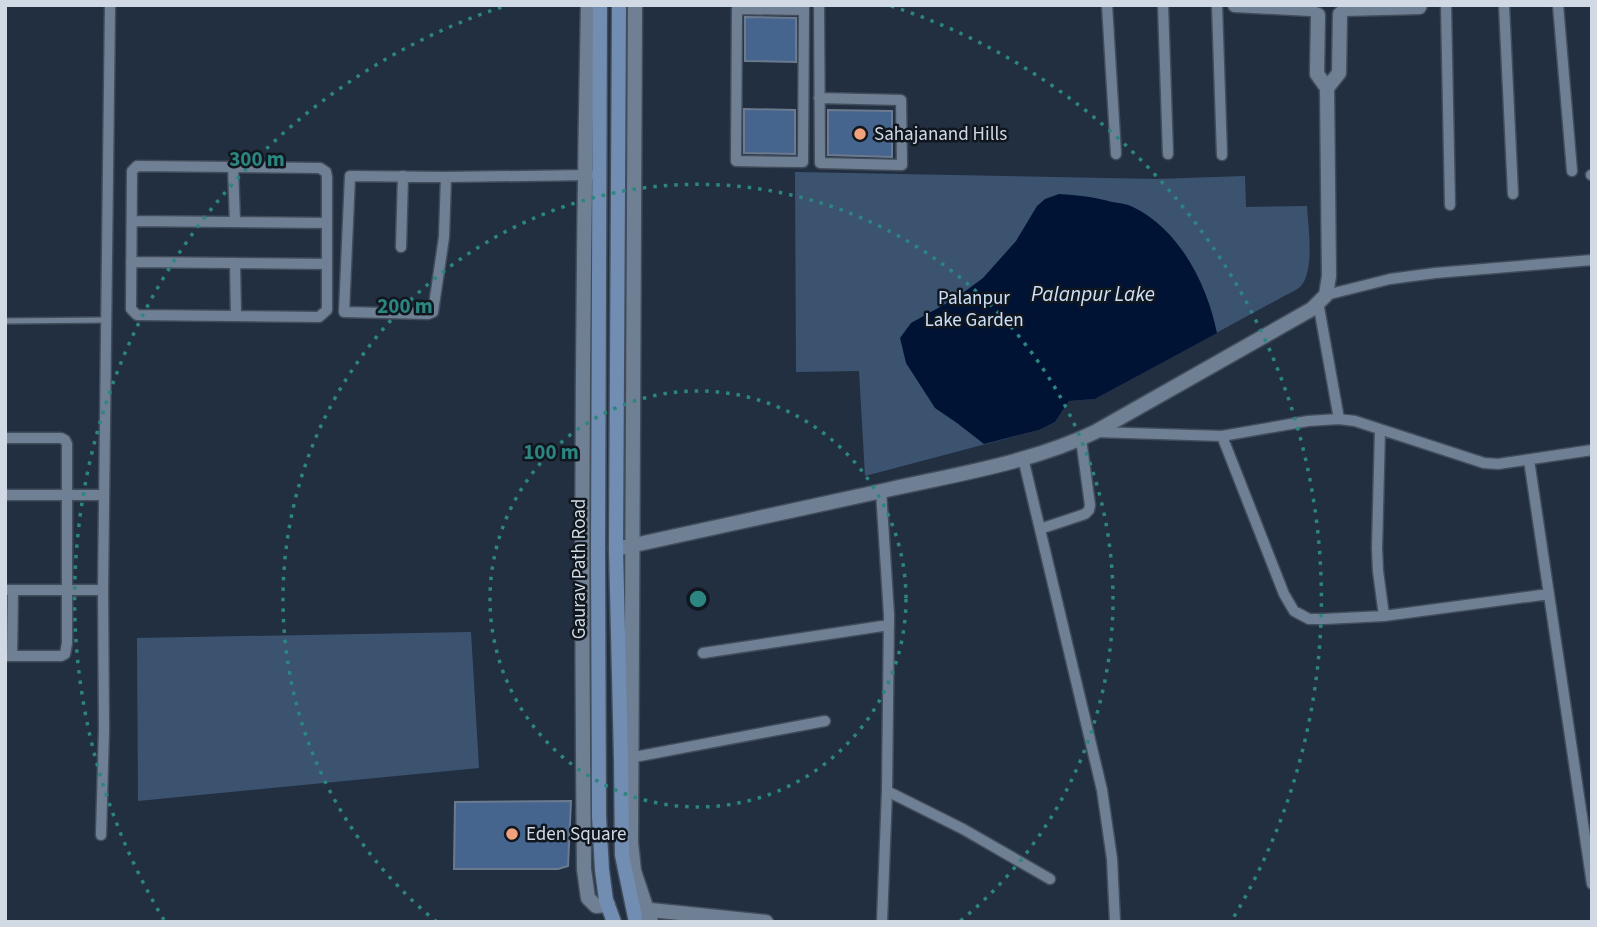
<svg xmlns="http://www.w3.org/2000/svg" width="1597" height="927" font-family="'Source Sans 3',sans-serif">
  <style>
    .green { fill: #3c5370 }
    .water { fill: #001335 }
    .building { fill: #46658e; stroke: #6b7a8e; stroke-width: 2 }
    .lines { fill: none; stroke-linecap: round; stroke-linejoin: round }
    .service-casing { stroke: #424d5c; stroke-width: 8 }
    .minor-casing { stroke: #424d5c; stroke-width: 13 }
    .tertiary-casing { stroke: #424d5c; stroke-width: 17 }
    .secondary-casing { stroke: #424d5c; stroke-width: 17 }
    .service { stroke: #708094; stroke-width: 5 }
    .minor { stroke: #708094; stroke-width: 10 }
    .tertiary { stroke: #708094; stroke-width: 14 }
    .secondary { stroke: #718db1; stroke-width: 14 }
    .ring { fill: none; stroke: #2c8580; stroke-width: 3.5; stroke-dasharray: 3.5 7 }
    .poi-dot { fill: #f1a17c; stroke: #11171f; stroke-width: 2.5 }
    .labels { text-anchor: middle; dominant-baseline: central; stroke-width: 5; stroke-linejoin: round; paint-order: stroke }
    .poi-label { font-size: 19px; fill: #d1d9e5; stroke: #11171f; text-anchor: start }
    .park-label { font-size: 19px; fill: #cde0fa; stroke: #11171f }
    .street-label { font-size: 19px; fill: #d1d9e5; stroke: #11171f }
    .water-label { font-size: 21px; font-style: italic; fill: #cde1fb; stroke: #11171f }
    .centre { fill: #2c8580; stroke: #11171f; stroke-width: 3.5 }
    .ring-label { font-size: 21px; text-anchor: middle; font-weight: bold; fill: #2c8580; stroke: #11171f; stroke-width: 5; stroke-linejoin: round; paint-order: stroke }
  </style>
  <rect width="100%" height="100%" fill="#222f41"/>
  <path class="green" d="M795 172 1156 179 1245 176 1246 207 1307 206C1308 226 1315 270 1301 286 1297 290 1291 292 1286 295L1095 399 1069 401 1055 422 1039 430 865 476 859 371 796 372Z
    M471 632 479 768 138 801 137 638Z"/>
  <path class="water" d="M1059 194C1078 195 1094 197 1112 202 1119 203 1127 204 1133 207 1180 230 1207 284 1217 333L1095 399 1069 401 1055 422 1039 430 984 444 957 423 935 408 906 363 900 338 911 323 956 298 983 278 1016 241 1037 206 1045 199Z"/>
  <path class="building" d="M745 17 796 18V62L745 61Z
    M744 109 795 110V154L744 153Z
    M828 110 892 111V157L828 155Z
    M571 801 568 866 558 869H454L455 802Z"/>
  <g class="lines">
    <defs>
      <path id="service" d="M5 321 107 320"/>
      <path id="minor" d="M804 5V10L803 162 736 161 737 9 804 10
        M819 5 820 163 902 165 901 100 819 98
        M1107 5 1116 154
        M1163 5 1168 154
        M1217 5 1222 155
        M1446 5 1450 205
        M1504 5 1513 194
        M1558 5 1572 171
        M137 166 320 168 326 172 327 177V310L319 317 137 315 131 309 132 171Z
        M233 167 235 222
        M1591 175H1592
        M446 177 444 237 433 312 428 314 344 312 350 176 446 177 590 175
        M132 221 327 223
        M401 247 403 176
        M131 262 327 264
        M235 263 236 316
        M1326 295 1390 279 1435 273 1592 260
        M1318 302 1339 419
        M1380 429 1377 548 1378 571 1384 616
        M1096 432 1222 436 1308 421 1339 419 1355 421 1484 463 1498 464 1592 450
        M1222 436 1284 594 1294 611 1309 619H1324L1384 616 1549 594
        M5 438H61L65 440 67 444V643L65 654 61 656H5
        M1023 458 1102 790 1112 859 1115 922
        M1529 460 1592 884
        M881 491 889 615 887 791 882 922
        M5 495H104
        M1040 529 1085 514 1089 510 1090 505 1081 439
        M5 590H103
        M703 653 889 625
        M12 656 13 590
        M624 759 825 721
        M887 791 963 829 1050 879
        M101 835 104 730 103 590 110 5"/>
      <path id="tertiary" d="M588 5C582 293 581 581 584 869L588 898 596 906 608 905
        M635 5 631 843 634 871 651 922
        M1235 5 1311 9
        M1344 9 1419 7 1420 5
        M1327 88 1339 73 1340 14
        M616 549C708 529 799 509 891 489 958 474 1033 462 1095 432L1312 309 1326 295 1329 276 1327 88 1317 74 1318 15
        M641 909 766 922"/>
      <path id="secondary" d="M600 5 598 554 599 816 602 870 606 900 614 922
        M619 5 616 549 621 760 622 855 636 922"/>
    </defs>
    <use href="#service" class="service-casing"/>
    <use href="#minor" class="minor-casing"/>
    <use href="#tertiary" class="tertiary-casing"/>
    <use href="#secondary" class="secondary-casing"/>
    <use href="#service" class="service"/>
    <use href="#minor" class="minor"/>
    <use href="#tertiary" class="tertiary"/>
    <use href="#secondary" class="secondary"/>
  </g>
  <g class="ring">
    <circle cx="698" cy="599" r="208"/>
    <path d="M437 922A415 415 0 1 1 959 922"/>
    <path d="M164 920A623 623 0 0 1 505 6M891 6A623 623 0 0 1 1232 920"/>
  </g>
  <g class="poi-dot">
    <circle cx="860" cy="134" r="7"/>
    <circle cx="512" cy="834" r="7"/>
  </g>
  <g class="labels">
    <g class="poi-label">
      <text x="874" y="134">Sahajanand Hills</text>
      <text x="526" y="834">Eden Square</text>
    </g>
    <g class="park-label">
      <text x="974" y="298">Palanpur<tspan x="974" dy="22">Lake Garden</tspan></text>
    </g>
    <g class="street-label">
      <text transform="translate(579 569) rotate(-90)">Gaurav Path Road</text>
    </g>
    <g class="water-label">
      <text x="1093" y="294">Palanpur Lake</text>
    </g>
  </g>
  <circle cx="698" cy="599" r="10" class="centre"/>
  <g class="ring-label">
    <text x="257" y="166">300 m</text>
    <text x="405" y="313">200 m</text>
    <text x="551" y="459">100 m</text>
  </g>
  <rect width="1597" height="927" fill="none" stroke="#d1d9e5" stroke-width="14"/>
</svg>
